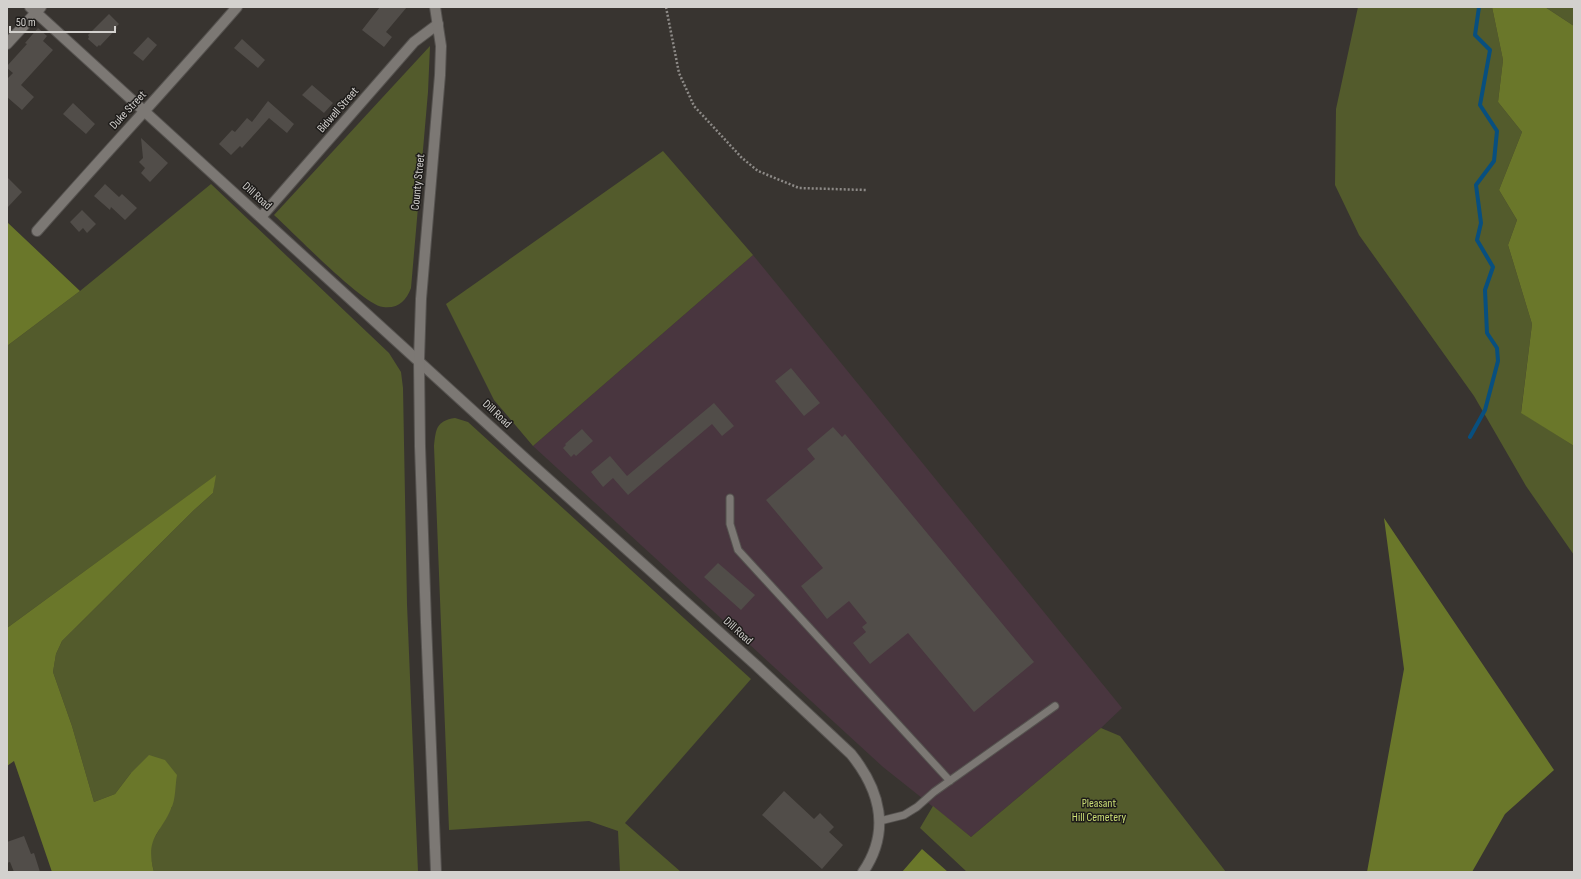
<svg xmlns="http://www.w3.org/2000/svg" width="1581" height="879" font-family="'Sofia Sans Condensed',sans-serif">
  <style>
    .industrial { fill: #49363f }
    .green { fill: #535b2c }
    .forest { fill: #6a772a }
    .lines { fill: none; stroke-linecap: round; stroke-linejoin: round }
    .stream { stroke: #084f7f; stroke-width: 4 }
    .building { fill: #514d49 }
    .lane-casing { stroke: #55524f; stroke-width: 9 }
    .street-casing { stroke: #55524f; stroke-width: 12 }
    .secondary-casing { stroke: #55524f; stroke-width: 12 }
    .path { stroke: #8d8a87; stroke-width: 2.5; stroke-dasharray: 2 2; stroke-linecap: butt }
    .lane { stroke: #7c7874; stroke-width: 7 }
    .street { stroke: #7c7874; stroke-width: 10 }
    .secondary { stroke: #7c7874; stroke-width: 10 }
    .labels { text-anchor: middle; dominant-baseline: central; stroke-width: 3; stroke-linejoin: round; paint-order: stroke }
    .street-label { font-size: 12px; fill: #d3d1ce; stroke: #1e1c1a }
    .park-label { font-size: 12px; fill: #cbde75; stroke: #1e1c1a }
  </style>
  <rect width="100%" height="100%" fill="#383430"/>
  <path class="industrial" d="M753 255 1122 708 1101 728 971 837 883 767 533 446Z"/>
  <path class="green" d="M1358 7H1492L1503 60 1498 102 1522 132 1499 190 1517 220 1508 245 1532 324 1521 412 1574 446V555L1526 486 1474 396 1359 235 1335 185 1336 109Z
    M1545 7H1574V26Z
    M430 46 428 92 411 288C406 301 398 309 383 307 363 305 293 232 274 215Z
    M663 151 753 255 533 446 494 400 446 304Z
    M211 184 389 353 401 372 403 388 407 604 418 872H154L151 859V844L172 807 131 773 115 794 94 802 72 726 53 672 56 654 62 641 194 510 213 493 215 476 7 628V346L80 291Z
    M455 418 468 422 751 679 625 823 681 872H620L618 831 589 821 449 830 434 446C436 429 436 421 455 418Z
    M1101 728 1120 736 1226 872H967L920 828 933 806 971 837Z"/>
  <path class="forest" d="M1492 7H1545L1574 26V446L1521 413 1532 324 1508 245 1517 220 1499 190 1522 132 1498 102 1503 60Z
    M7 222 80 291 7 346Z
    M216 475 213 493 194 510 62 641 56 654 53 672 72 726 94 802 115 794 131 773 149 755 165 760 177 775C175 785 176 799 171 809 159 836 145 838 154 872H52L14 761 7 766V628Z
    M1384 518 1554 770 1505 814 1472 872H1367L1404 669Z
    M922 849 948 872H902Z"/>
  <g class="lines">
    <path class="stream" d="M1470 437 1485 410 1498 361 1497 348 1487 333 1485 290 1493 267 1477 240 1481 223 1476 185 1494 161 1497 131 1480 105 1490 50 1475 35 1479 7"/>
  </g>
  <path class="building" d="M380 7H407L386 32 392 37 384 47 362 30Z
    M109 14 119 24 116 27 117 28 100 46 99 45 97 47 88 39 89 37 88 35Z
    M38 28 47 36 43 41 53 50 21 85 34 97 22 110 7 97V79L13 73 7 68V66L27 44 25 43Z
    M148 37 157 45 143 61 133 53Z
    M242 39 265 60 258 68 234 48Z
    M312 85 333 103 324 113 302 95Z
    M268 101 294 124 287 133 269 118 242 148 240 146 231 155 219 144 232 130 235 132 247 118 252 122Z
    M73 103 95 124 86 134 63 114Z
    M141 138 168 163 150 182 141 173 145 168 139 162 143 158Z
    M7 177 22 192 7 208Z
    M105 184 119 197 122 194 137 208 125 220 111 207 110 210 94 196Z
    M82 210 96 224 87 233 83 228 79 232 70 222Z
    M791 368 820 403 804 416 775 381Z
    M714 403 734 426 722 436 712 424 628 495 613 478 603 487 591 472 610 456 627 476Z
    M833 427 842 437 845 434 1034 662 974 712 908 633 870 664 853 643 866 632 862 627 867 623 849 601 827 619 801 586 823 568 766 500 815 459 807 449Z
    M582 429 593 441 576 456 574 454 571 457 563 448 566 445 565 444Z
    M718 563 755 595 741 610 704 577Z
    M784 791 814 819 820 813 834 827 829 832 843 845 822 869 762 815Z
    M24 836 31 854 34 853 40 872H14L10 862 7 863V842Z"/>
  <g class="lines">
    <defs>
      <path id="lane" d="M730 498V524L738 550 950 781
        M880 821 904 815 917 807 934 792 1055 706"/>
      <path id="street" d="M30 7 528 461 757 666 851 754C880 790 891 831 863 872
        M7 44 41 7
        M261 217 414 42 438 24
        M37 231C103 156 172 82 237 7"/>
      <path id="secondary" d="M435 7 441 46 440 75 421 299 419 360 420 446 426 622 436 872"/>
    </defs>
    <use href="#lane" class="lane-casing"/>
    <use href="#street" class="street-casing"/>
    <use href="#secondary" class="secondary-casing"/>
    <path class="path" d="M666 7 679 73 694 106 742 158 758 171 799 188 866 190"/>
    <use href="#lane" class="lane"/>
    <use href="#street" class="street"/>
    <use href="#secondary" class="secondary"/>
  </g>
  <g class="labels">
    <g class="street-label">
      <text transform="translate(128 110) rotate(-47)">Duke Street</text>
      <text transform="translate(338 110) rotate(-49)">Bidwell Street</text>
      <text transform="translate(418 182) rotate(-84)">County Street</text>
      <text transform="translate(257 196) rotate(42)">Dill Road</text>
      <text transform="translate(497 414) rotate(43)">Dill Road</text>
      <text transform="translate(738 631) rotate(42)">Dill Road</text>
    </g>
    <g class="park-label">
      <text x="1099" y="803">Pleasant<tspan x="1099" dy="14">Hill Cemetery</tspan></text>
    </g>
  </g>
  <rect width="1581" height="879" fill="none" stroke="#d3d1ce" stroke-width="16"/>
  <path d="M10 26v6h105v-6" fill="none" stroke="#d3d1ce" stroke-width="2"/>
  <text x="16" y="26" font-size="12" fill="#d3d1ce" stroke="#1e1c1a" stroke-width="3" paint-order="stroke">50 m</text>
</svg>
